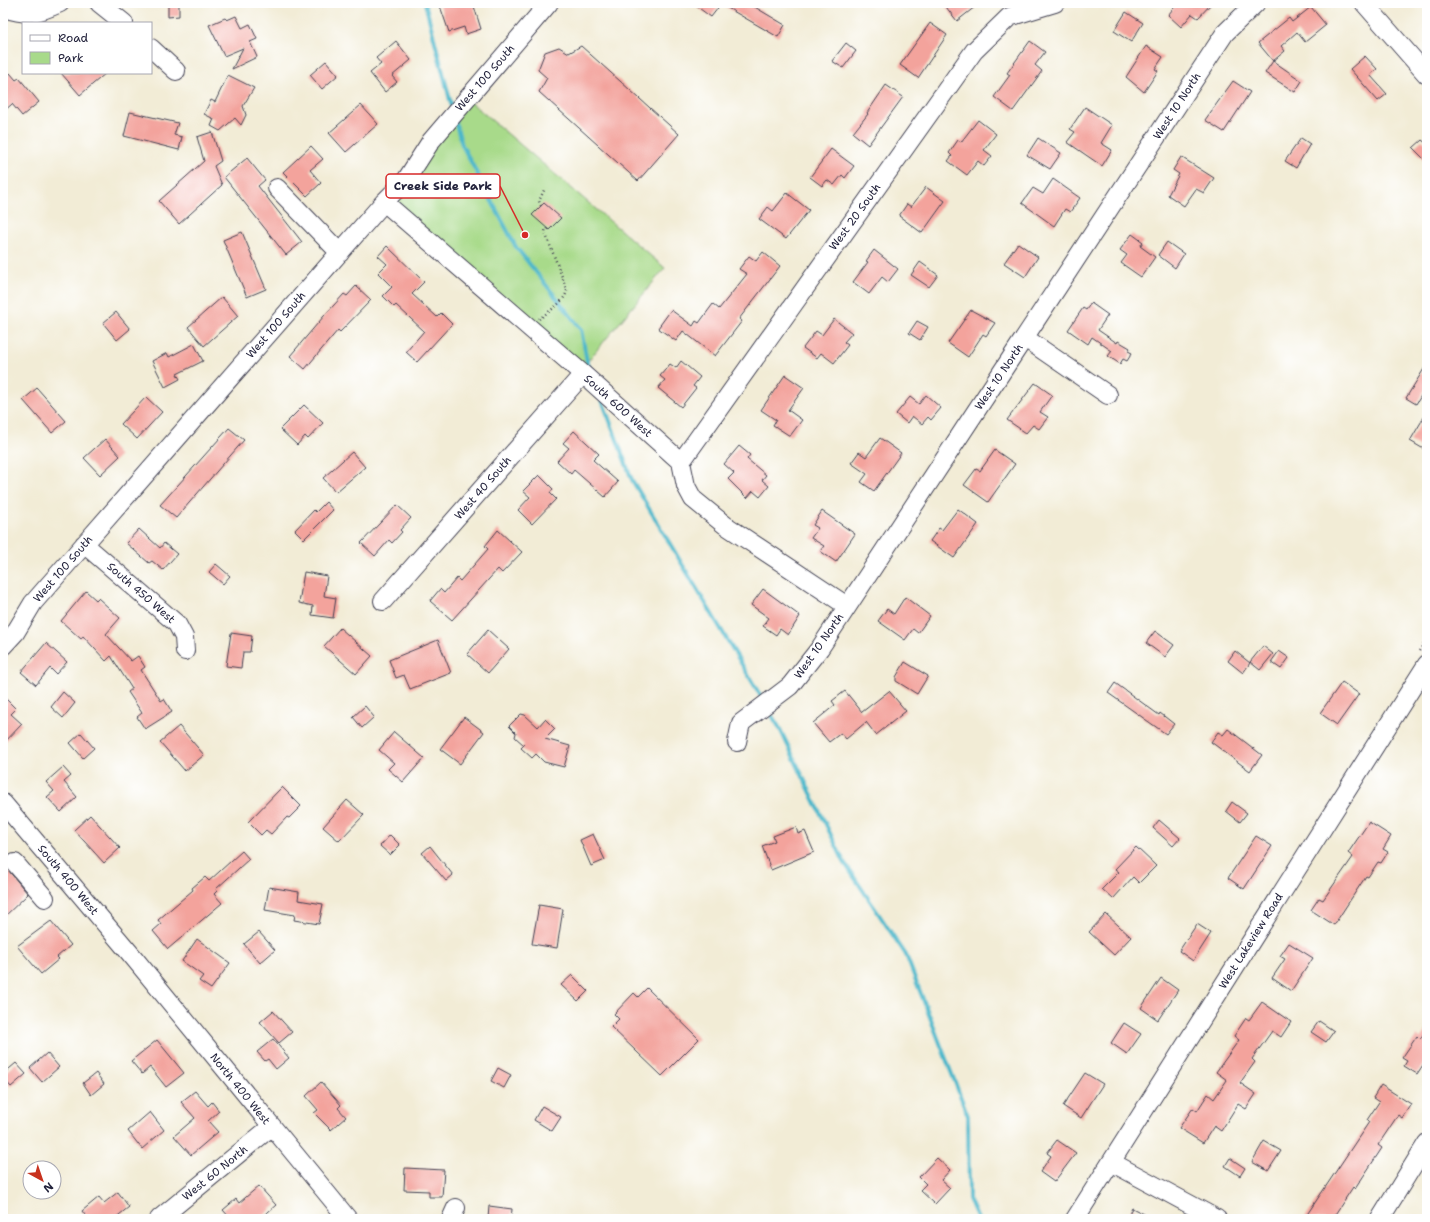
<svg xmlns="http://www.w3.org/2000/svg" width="1430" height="1222" font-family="'Shantell Sans',sans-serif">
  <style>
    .green { fill: #a8da8a; stroke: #657e62 }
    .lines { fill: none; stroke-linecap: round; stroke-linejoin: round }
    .stream { stroke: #4cb7ca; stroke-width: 4 }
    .building { fill: #f3a39c }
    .minor-casing { stroke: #414052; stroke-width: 20 }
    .path { stroke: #414052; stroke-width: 2.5; stroke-dasharray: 1 3; stroke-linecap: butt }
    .minor { stroke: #fff; stroke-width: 18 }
    .labels { text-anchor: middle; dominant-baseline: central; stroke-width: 4; stroke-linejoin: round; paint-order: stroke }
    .street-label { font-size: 11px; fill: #22223b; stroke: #fff }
    .leader { fill: none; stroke: #d62828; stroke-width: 1.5 }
    .callout-dot { fill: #d62828; stroke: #fff; stroke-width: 1.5 }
    .callout { fill: #fff; stroke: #d62828; stroke-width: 1.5 }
    .callout-label { font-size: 12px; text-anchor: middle; font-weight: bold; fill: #22223b }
  </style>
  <rect width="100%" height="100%" fill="#fff"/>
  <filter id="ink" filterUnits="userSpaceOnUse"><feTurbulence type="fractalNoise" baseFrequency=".025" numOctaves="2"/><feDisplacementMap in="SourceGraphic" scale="8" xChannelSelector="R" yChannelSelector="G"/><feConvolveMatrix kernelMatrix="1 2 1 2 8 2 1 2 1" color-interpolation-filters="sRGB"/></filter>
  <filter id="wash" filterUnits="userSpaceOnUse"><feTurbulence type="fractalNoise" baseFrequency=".012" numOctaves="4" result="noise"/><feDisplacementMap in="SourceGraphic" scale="16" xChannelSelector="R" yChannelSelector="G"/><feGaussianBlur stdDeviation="0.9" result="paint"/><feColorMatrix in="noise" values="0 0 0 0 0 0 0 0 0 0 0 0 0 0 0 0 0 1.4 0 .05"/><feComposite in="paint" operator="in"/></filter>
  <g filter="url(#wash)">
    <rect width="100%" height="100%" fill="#f2ecd6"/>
    <path class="green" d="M467 99 665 268 587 362 583 374 384 202Z"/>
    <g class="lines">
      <path class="stream" d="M425 3 452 108
        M455 121 462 145 516 247 581 329 587 362 591 372
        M602 400 632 480 763 700
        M767 708 779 727 844 862 906 955 968 1116 969 1199 978 1219"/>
    </g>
    <g id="blocks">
      <path class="building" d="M168 3H179V16L168 17Z
        M449 3H473L481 29 466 34 464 27 449 32 440 6Z
        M692 3H712L718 8 711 17Z
        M719 3H748L785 25 778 37Z
        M951 3H980L957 21 946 7Z
        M1178 3H1212L1198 18 1192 14 1181 27 1168 15Z
        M1311 7 1326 25 1305 42 1297 32 1281 46 1285 51 1273 61 1258 43 1289 18 1292 22Z
        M1126 12 1143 23 1131 42 1114 31Z
        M236 16 242 28 250 24 257 39 250 42 257 57 232 69 243 48 224 56 209 25 225 18 227 20Z
        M930 23 947 35 918 78 900 65Z
        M396 41 411 60 392 76 397 82 385 92 370 73 381 64 376 58Z
        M1030 41 1045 52 1035 65 1042 71 1013 111 994 97 1010 75 1007 73Z
        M846 43 856 51 843 68 832 61Z
        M581 46 679 134 638 181 539 92 547 78 538 70 545 52 559 47 569 53Z
        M1146 46 1163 57 1155 69 1158 71 1144 92 1126 77Z
        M1365 56 1377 69 1370 75 1387 94 1378 101 1350 69Z
        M326 61 338 75 322 89 310 75Z
        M1273 61 1302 81 1295 92 1265 73Z
        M10 73 16 80 19 78 39 102 22 116 12 104 3 112V78Z
        M61 73H106L80 95Z
        M228 75 254 88 243 106 246 115 241 125 235 118 220 131 211 126 214 119 204 114 211 100 215 102Z
        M1233 81 1250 92 1224 132 1205 120Z
        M886 85 903 97 868 145 853 133 868 114 867 113Z
        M361 105 378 124 346 152 329 133Z
        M1085 107 1112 125 1101 143 1112 150 1102 166 1067 142 1075 132 1070 129Z
        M130 112 178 123 174 135 182 137 179 150 124 136Z
        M978 120 996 134 984 150 992 156 984 166 978 161 967 175 948 161 952 156 949 153 958 140 961 142Z
        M212 132 221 161 214 166 222 185 179 224 159 201 204 161 197 137Z
        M1038 138 1061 153 1050 169 1027 155Z
        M1301 138 1310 144 1296 168 1285 161Z
        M1422 140 1427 144V162L1413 148Z
        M311 146 323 159 310 170 321 183 307 196 283 172Z
        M831 149 854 166 845 178 842 175 834 185 827 180 822 186 810 177Z
        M1181 157 1214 178 1204 193 1196 189 1184 206 1168 195 1179 174 1173 170Z
        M247 158 265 180 258 186 302 242 286 255 224 177Z
        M1053 179 1080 198 1070 212 1065 209 1054 226 1022 203 1033 188 1043 194Z
        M926 187 945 201 922 233 899 216 907 204 911 207Z
        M787 193 809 210 786 239 759 219 768 207 773 211Z
        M544 203 561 218 549 230 532 215Z
        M242 232 266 289 247 297 223 240Z
        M1132 234 1143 242 1140 246 1155 257 1141 277 1121 263 1127 255 1120 250Z
        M1167 242 1184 254 1175 268 1158 255Z
        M1018 243 1038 257 1025 277 1004 263Z
        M387 246 424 282 412 294 437 317 441 313 452 324 417 362 406 352 424 331 396 305 394 307 383 296 392 287 378 273 387 264 378 256Z
        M874 250 898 269 888 282 882 277 869 294 853 282 868 262 866 261Z
        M763 252 780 266 739 319 742 321 715 356 683 331 676 341 658 328 671 310 693 326 696 321 699 323 713 304 719 309 747 274 739 269 749 256 756 261Z
        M920 262 938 275 929 287 911 275Z
        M356 286 371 300 340 332 338 330 305 369 290 356 324 316 344 294 347 296Z
        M222 297 238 316 204 346 188 327Z
        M1091 303 1108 315 1098 330 1117 343 1118 341 1130 348 1128 351 1132 353 1127 361 1123 359 1120 364 1108 356 1112 351 1092 337 1088 344 1068 330 1083 308 1086 310Z
        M971 310 995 323 986 336 983 334 968 357 948 343Z
        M116 312 130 329 117 340 103 323Z
        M834 319 852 333 844 342 848 345 834 363 821 353 817 358 803 348 816 331 822 335Z
        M917 321 928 327 920 340 909 333Z
        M194 344 203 361 177 374 180 379 165 387 152 361 167 353 169 357Z
        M681 361 700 377 693 386 696 388 681 407 658 388 665 380 660 376 670 364 676 368Z
        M1427 364V386L1416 404 1406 398Z
        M785 375 804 388 788 410 802 420 790 436 773 425 776 420 761 410Z
        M1035 383 1052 395 1040 412 1048 417 1039 429 1033 425 1026 433 1007 420Z
        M37 388 66 421 52 433 23 400Z
        M926 395 941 408 931 420 928 417 922 424 912 416 907 423 896 414 910 397 919 404Z
        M146 397 162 412 137 439 121 424Z
        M304 405 323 423 308 439 305 436 297 445 280 429Z
        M1427 412V451L1410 441Z
        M229 428 244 440 176 518 160 505Z
        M574 431 599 454 593 460 618 482 605 497 574 470 571 474 557 461 569 448 563 443Z
        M880 438 901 453 874 491 861 482 867 474 851 463 859 452 866 457Z
        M105 439 120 456 100 475 84 458Z
        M739 446 750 455 747 459 766 475 762 480 769 486 760 497 753 491 747 498 728 479 734 473 724 464Z
        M995 450 1015 464 988 502 964 485 976 469 980 471Z
        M352 452 365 467 336 492 323 478Z
        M539 475 553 489 550 493 556 499 532 524 518 510 530 497 523 491Z
        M326 502 333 510 304 539 295 530 314 510 316 512Z
        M397 505 411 518 400 530 402 532 392 543 389 540 375 556 361 543Z
        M958 509 978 524 954 558 930 541 939 528 942 530Z
        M822 511 855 534 836 562 820 551 824 546 811 538 818 528 813 525Z
        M139 529 160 548 164 543 177 554 163 570 152 561 149 563 126 543Z
        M498 530 522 552 502 573 498 569 452 620 430 601 440 589 444 593 457 578 460 581 488 549 485 546Z
        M216 564 230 576 223 584 209 572Z
        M304 572 327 576 324 596 336 598 333 618 312 615 313 606 299 603Z
        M763 589 800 616 788 635 780 629 776 635 763 626 769 618 751 605Z
        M86 591 96 600 98 598 120 618 106 634 131 661 138 656 145 667 141 670 161 701 164 699 172 712 145 729 137 717 142 713 128 692 132 689 111 656 106 661 83 636 81 639 61 621Z
        M905 597 930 616 918 633 913 629 905 640 878 621 887 609 894 614Z
        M340 628 372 656 356 674 324 646Z
        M488 630 509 649 488 673 467 654Z
        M1155 631 1174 645 1165 657 1146 643Z
        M231 633 252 636 250 652H243L241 668 226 666Z
        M438 640 451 673 410 689 404 675 396 678 389 660Z
        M46 643 67 662 56 674 50 668 36 685 21 672Z
        M1263 646 1273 654 1260 670 1250 662Z
        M1235 651 1250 663 1243 673 1228 661Z
        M1279 651 1289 658 1281 669 1271 662Z
        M905 662 928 676 917 694 896 681V677Z
        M1342 682 1359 694 1337 725 1320 713Z
        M1115 683 1159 715 1160 713 1174 724 1166 734 1108 693Z
        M845 691 862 712 889 691 906 711 876 735 866 722 846 739 841 733 829 742 813 723 835 705 832 701Z
        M63 692 75 703 63 718 51 707Z
        M3 696 16 709 11 714 22 724 3 744Z
        M365 706 374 717 362 728 353 717Z
        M521 714 525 715 538 727 545 719 555 729 545 739 570 746 564 767 544 762 536 754 532 758 521 748 524 745 515 737 516 733 509 726Z
        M464 717 484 732 460 764 440 749Z
        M179 726 204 755 185 771 160 742Z
        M1228 729 1262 755 1250 771 1211 742 1218 732 1223 735Z
        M394 732 424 758 403 782 388 769 394 763 379 750Z
        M81 733 94 748 83 758 70 743Z
        M63 767 71 776 64 782 77 797 61 812 47 797 54 791 46 782Z
        M282 787 301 806 289 818 287 817 271 834 266 830 261 835 248 822Z
        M347 800 364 815 339 841 323 827Z
        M1232 802 1247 813 1240 822 1226 811Z
        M90 815 120 848 104 863 74 830Z
        M1159 820 1180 838 1173 846 1153 828Z
        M1369 822 1391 836 1383 849 1388 852 1381 863 1378 862 1368 877 1366 876 1334 925 1311 910 1319 898 1323 900 1353 857 1348 853Z
        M796 827 798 834 805 831 814 852 771 870 762 846 775 841 773 836Z
        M593 834 605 860 591 866 580 840Z
        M390 835 400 845 390 855 380 846Z
        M1256 836 1272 846 1244 889 1228 878Z
        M430 846 453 875 446 881 422 853Z
        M1136 847 1156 866 1139 883 1133 877 1113 899 1102 889 1119 872 1115 869Z
        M242 851 249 859 216 889 217 891 214 894 222 903 168 949 153 931 161 924 158 920 193 890 192 888 205 877 209 881Z
        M3 864 28 894 3 918Z
        M269 887 299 892 298 900 323 904 319 924 294 920 295 915 265 910Z
        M539 905 563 909 557 948 532 944Z
        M1106 914 1131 937 1114 955 1089 932Z
        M51 921 71 945 57 957 59 959 41 974 17 946Z
        M1197 924 1211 933 1193 961 1179 951Z
        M259 932 275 950 260 963 244 944Z
        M197 939 230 963 211 989 199 981 203 976 182 961Z
        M1289 943 1313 958 1291 991 1272 978 1285 959 1280 956Z
        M572 975 588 991 578 1001 561 985Z
        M1161 978 1178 990 1158 1020 1141 1008Z
        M647 988 699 1039 662 1076 611 1027 619 1019 614 1014 634 993 638 997Z
        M1262 1002 1291 1022 1281 1037 1272 1031 1252 1059 1255 1062 1240 1083 1256 1094 1246 1109 1238 1104 1221 1131 1214 1126 1203 1143 1179 1128 1193 1108 1197 1111 1208 1094 1214 1099 1227 1080 1216 1072 1239 1040 1234 1036 1246 1018 1249 1020Z
        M273 1011 292 1032 279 1043 260 1022Z
        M1319 1021 1334 1031 1326 1042 1311 1032Z
        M1124 1023 1141 1034 1127 1054 1111 1043Z
        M1427 1029V1059L1417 1074 1404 1066 1407 1061 1402 1058 1417 1036 1420 1039Z
        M273 1039 289 1058 276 1069 268 1059 265 1061 257 1052Z
        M157 1040 184 1073 166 1087 150 1067 142 1074 131 1061Z
        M47 1053 59 1067 42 1082 30 1068Z
        M16 1063 26 1074 11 1087 3 1078V1074Z
        M498 1068 511 1075 504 1088 491 1081Z
        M96 1073 104 1084 91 1095 83 1083Z
        M1085 1073 1103 1084 1081 1118 1063 1106Z
        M321 1082 341 1105 338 1108 346 1117 331 1130 314 1113 318 1110 306 1096Z
        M1381 1085 1411 1104 1402 1118 1398 1115 1378 1145 1382 1148 1355 1189 1353 1187 1332 1219H1304L1369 1122 1367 1120 1379 1102 1373 1098Z
        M195 1091 208 1106 212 1102 219 1111 208 1121 218 1132 191 1155 174 1136 195 1118 181 1102Z
        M542 1106 561 1117 552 1131 534 1120Z
        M150 1112 164 1130 142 1149 128 1131Z
        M1057 1140 1076 1153 1054 1182 1040 1172 1051 1156 1047 1153Z
        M1264 1141 1281 1151 1268 1171 1252 1162Z
        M937 1158 950 1170 941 1180 950 1188 935 1204 920 1190 926 1184 919 1177Z
        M1230 1158 1245 1168 1240 1176 1225 1166Z
        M405 1168 444 1170 442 1197H429V1191L404 1190Z
        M259 1186 276 1205 260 1219H231L223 1210 236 1199 239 1203Z
        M118 1192 129 1207 114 1219H88L82 1211 99 1197 104 1203Z
        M489 1206 512 1209 511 1219H488Z
        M1132 1208 1154 1219H1126Z"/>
    </g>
  </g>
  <g filter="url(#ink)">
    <use href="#blocks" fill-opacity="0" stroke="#414052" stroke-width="1"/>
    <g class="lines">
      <defs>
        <path id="minor" d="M99 3 124 23
          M1364 3 1427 75
          M3 8C29 16 36 14 60 3
          M151 48 176 71
          M277 188 340 253
          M384 202 583 374 681 462 686 486 693 499 725 525 847 606
          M1025 338 1108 395
          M681 462 974 51 1009 17 1055 3
          M84 544 177 624 184 637 185 651
          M383 601 583 374
          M3 646 15 633 33 603 81 548 384 202 406 180 431 141 549 3
          M737 742 741 723 790 686 820 648 1225 33 1256 3
          M3 803 134 958 348 1219
          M15 863 45 898
          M1111 1162 1217 1219
          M159 1219 271 1127
          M451 1219 456 1208
          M1075 1219 1427 664
          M1380 1219 1427 1143"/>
      </defs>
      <use href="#minor" class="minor-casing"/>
      <path class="path" d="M479 197 490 188
        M541 206 539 201 545 188
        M539 319C548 312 566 301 567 290L545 232 546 228
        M1419 651 1427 639"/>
      <use href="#minor" class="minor"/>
    </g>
  </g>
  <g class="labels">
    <g class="street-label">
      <text transform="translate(485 78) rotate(-49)">West 100 South</text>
      <text transform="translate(1177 106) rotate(-57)">West 10 North</text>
      <text transform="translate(855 217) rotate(-54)">West 20 South</text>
      <text transform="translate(276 325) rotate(-49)">West 100 South</text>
      <text transform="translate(999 377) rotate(-56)">West 10 North</text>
      <text transform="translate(618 406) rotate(42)">South 600 West</text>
      <text transform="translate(483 488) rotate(-49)">West 40 South</text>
      <text transform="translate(63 569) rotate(-49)">West 100 South</text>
      <text transform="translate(141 593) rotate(41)">South 450 West</text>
      <text transform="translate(819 646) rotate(-55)">West 10 North</text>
      <text transform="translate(68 880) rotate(50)">South 400 West</text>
      <text transform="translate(1251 941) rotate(-58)">West Lakeview Road</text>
      <text transform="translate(240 1089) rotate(51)">North 400 West</text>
      <text transform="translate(215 1173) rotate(-39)">West 60 North</text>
    </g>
  </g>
  <path class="leader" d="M525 235L500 186"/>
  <circle class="callout-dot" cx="525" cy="235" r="4"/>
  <rect class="callout" x="386" y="174" width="114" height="24" rx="4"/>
  <g class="callout-label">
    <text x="443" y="190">Creek Side Park</text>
  </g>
  <rect width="1430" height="1222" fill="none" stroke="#fff" stroke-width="16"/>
  <rect x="22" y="22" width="130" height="52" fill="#ffffff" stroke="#a7a7b1"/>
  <rect x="30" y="35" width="20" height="6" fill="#ffffff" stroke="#a7a7b1"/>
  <text x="58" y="42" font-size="12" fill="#22223b">Road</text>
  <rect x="30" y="52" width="20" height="12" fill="#a8da8a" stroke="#a7a7b1"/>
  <text x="58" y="62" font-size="12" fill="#22223b">Park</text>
  <g transform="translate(42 1180) rotate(140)"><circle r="19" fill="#ffffff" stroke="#a7a7b1"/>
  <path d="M0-3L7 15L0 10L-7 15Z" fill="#c8321e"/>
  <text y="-6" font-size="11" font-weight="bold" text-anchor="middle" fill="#22223b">N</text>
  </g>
</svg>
